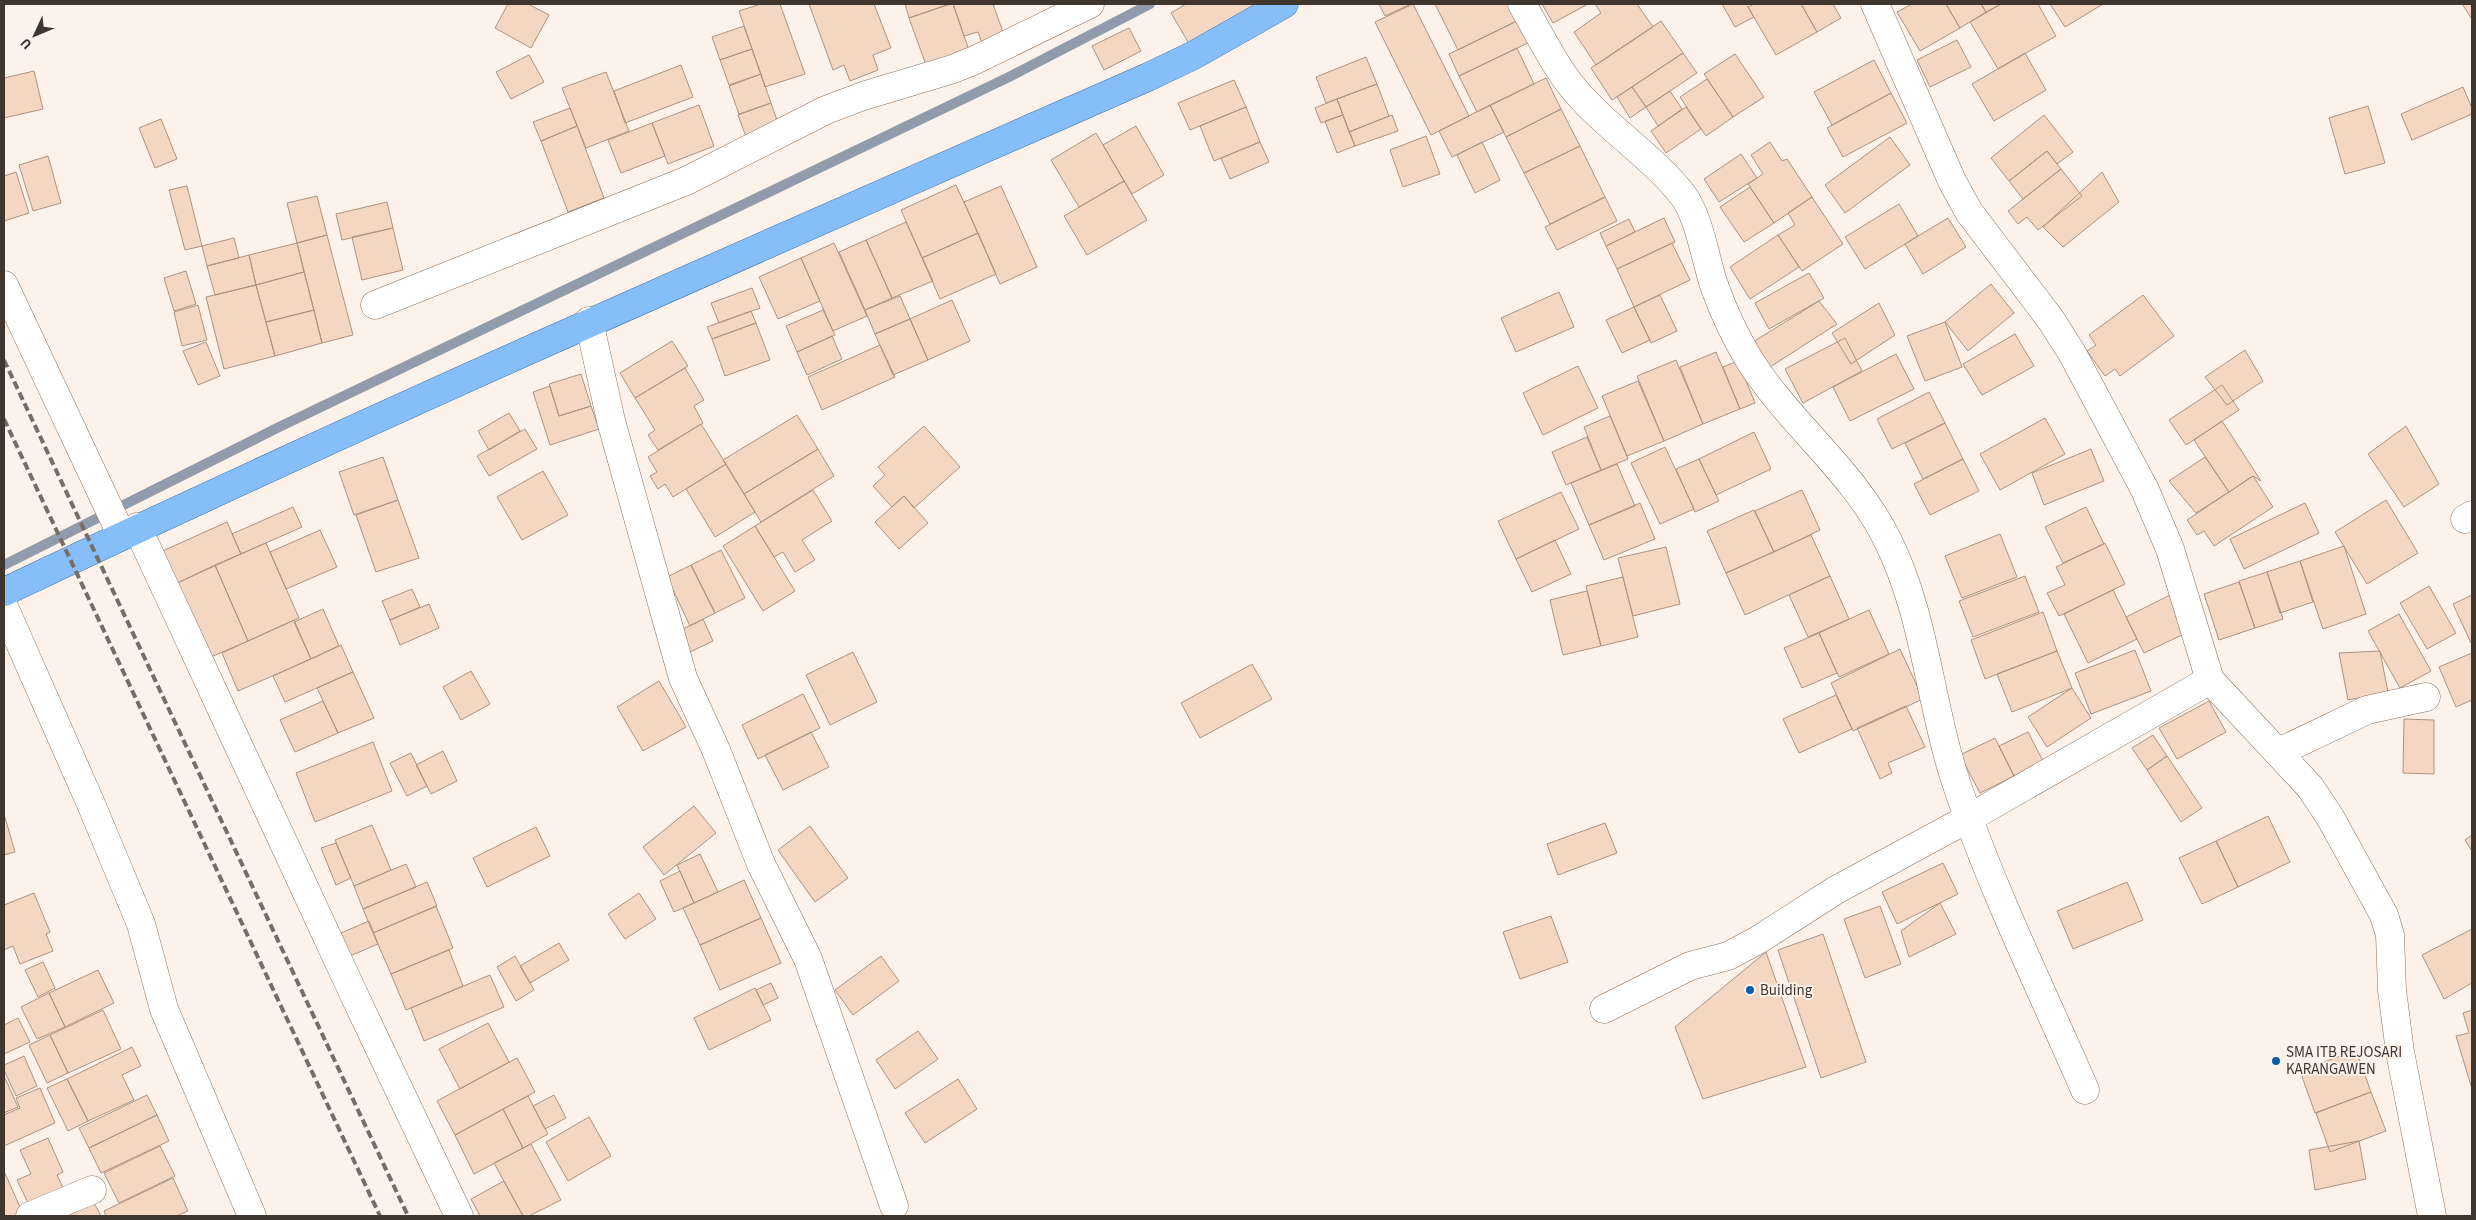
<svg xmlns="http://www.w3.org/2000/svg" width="2476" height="1220" font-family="'Source Sans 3',sans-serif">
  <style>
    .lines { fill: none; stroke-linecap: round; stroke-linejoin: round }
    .stream { stroke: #909cab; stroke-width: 10 }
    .building { fill: #f3d7c2; stroke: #ac9381 }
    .minor-casing { stroke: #897261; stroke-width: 29 }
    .major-casing { stroke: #3972af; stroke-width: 29 }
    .minor { stroke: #fff; stroke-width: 28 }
    .major { stroke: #86bef9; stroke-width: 28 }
    .rail { stroke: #776d65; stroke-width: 4; stroke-dasharray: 8 4; stroke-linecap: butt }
    .poi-dot { fill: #075eac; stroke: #fdf2ea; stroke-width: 2 }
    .labels { text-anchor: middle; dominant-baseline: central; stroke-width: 4; stroke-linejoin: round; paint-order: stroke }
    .poi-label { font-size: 15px; fill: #40362e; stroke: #fdf2ea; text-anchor: start }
  </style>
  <rect width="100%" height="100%" fill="#fdf2ea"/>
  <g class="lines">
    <path class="stream" d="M4 565 275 429 1009 77 1150 4"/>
  </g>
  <path class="building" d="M508 4H528L549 15 531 48 495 28Z
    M761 4H780L805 74 765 87 739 11Z
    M809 4H874L891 48 873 55 878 70 850 81 844 65 833 70Z
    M905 4H950L909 18Z
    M950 4H953L969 50 926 65 909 18Z
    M953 4H993L1004 35 982 43 978 32 964 36Z
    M1186 4H1264L1191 47 1171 13Z
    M1379 4H1411L1385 16Z
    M1413 4 1469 116 1431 135 1375 22Z
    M1435 4H1511L1519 20 1458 50Z
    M1542 4H1588L1553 23Z
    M1595 4H1637L1653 27 1596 65 1574 32 1601 13Z
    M1722 4H1746L1754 17 1735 27Z
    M1754 4H1801L1817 32 1776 55 1748 7Z
    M1801 4H1833L1841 18 1817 32Z
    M1912 4H1946L1960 28 1920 51 1897 12Z
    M1946 4H1981L1986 12 1960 28Z
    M1981 4H2001L1986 12Z
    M2001 4H2038L2056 36 1998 69 1970 22Z
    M2050 4H2103L2065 27Z
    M2462 4H2472V19Z
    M1519 20 1530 42 1459 76 1449 54Z
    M1661 21 1683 53 1612 100 1591 68Z
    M744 26 752 49 720 60 712 37Z
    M1129 28 1141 51 1104 70 1092 46Z
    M1957 40 1971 67 1930 87 1917 60Z
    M1517 48 1534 84 1477 112 1459 76Z
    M752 49 761 74 729 85 720 60Z
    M1683 53 1697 73 1646 107 1632 87Z
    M2025 53 2046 90 1994 121 1972 84Z
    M1735 54 1764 97 1733 117 1704 74Z
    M529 55 544 82 511 99 496 72Z
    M1366 57 1377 84 1326 103 1316 77Z
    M1874 60 1891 93 1832 125 1814 92Z
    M681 65 693 97 625 123 614 91Z
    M34 71 43 109 4 118V78Z
    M606 72 629 131 586 148 562 88Z
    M761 74 771 103 739 114 729 86Z
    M1546 78 1561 109 1506 137 1490 105Z
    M1707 79 1733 117 1706 136 1680 97Z
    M1234 80 1246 107 1190 130 1178 103Z
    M1377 84 1389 116 1349 132 1337 99Z
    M1632 87 1646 107 1630 118 1617 97Z
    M2463 87 2472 108V114L2412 140 2401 114Z
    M1670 91 1682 109 1658 126 1646 107Z
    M1891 93 1907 123 1843 157 1827 128Z
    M1337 99 1343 115 1321 123 1315 108Z
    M771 103 779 126 746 137 738 115Z
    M699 105 714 146 668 164 652 123Z
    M1490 105 1504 132 1452 157 1439 131Z
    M2368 106 2385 163 2345 174 2329 118Z
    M1246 107 1260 142 1214 161 1200 126Z
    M1686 107 1701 129 1666 153 1651 131Z
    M570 108 577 126 541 141 533 122Z
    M1561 109 1580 146 1524 173 1506 137Z
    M1343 115 1355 146 1337 153 1325 121Z
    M1392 115 1398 131 1355 146 1349 132Z
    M2044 115 2073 152 2057 164 2047 151 2009 181 1991 158Z
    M161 119 177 159 155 168 139 128Z
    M652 123 665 156 621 173 608 140Z
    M577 126 604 198 568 212 541 141Z
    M1136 126 1164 175 1132 194 1103 145Z
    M1096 133 1124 181 1079 207 1051 160Z
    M1426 136 1440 174 1403 187 1390 150Z
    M1890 137 1910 165 1845 213 1825 185Z
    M1260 142 1269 162 1230 179 1221 158Z
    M1482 142 1500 180 1475 193 1457 155Z
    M1770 142 1782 161 1787 159 1812 197 1774 223 1748 184 1763 174 1751 155Z
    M1580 146 1605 197 1550 224 1524 173Z
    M2047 151 2061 169 2023 199 2009 181Z
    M1741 154 1757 178 1719 202 1704 179Z
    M48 156 61 203 33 211 19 165Z
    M2061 169 2082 196 2038 230 2027 217 2018 224 2008 211Z
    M16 172 29 213 4 221V176Z
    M2102 172 2119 202 2063 247 2043 227Z
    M1124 181 1147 220 1087 255 1064 216Z
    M956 185 978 233 922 258 901 210Z
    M187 186 202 246 185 250 169 190Z
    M1001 186 1037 267 1000 284 964 202Z
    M1750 187 1774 223 1744 242 1720 207Z
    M317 196 327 235 297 243 287 203Z
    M1605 197 1617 221 1557 250 1545 227Z
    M1812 197 1843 244 1802 271 1778 235 1795 225 1788 213Z
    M387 202 393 228 342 240 336 214Z
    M1899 204 1918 236 1865 269 1845 237Z
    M1664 218 1675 242 1617 269 1606 246Z
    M1948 218 1966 247 1923 274 1905 244Z
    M1629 219 1635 232 1606 246 1600 233Z
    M906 222 933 281 892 298 866 240Z
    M393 228 403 270 362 280 352 237Z
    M978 233 996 274 940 299 922 258Z
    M327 235 353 335 322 343 297 243Z
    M1778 235 1799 267 1750 299 1730 267Z
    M234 238 239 258 207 266 202 246Z
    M866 240 892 298 865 310 839 252Z
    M297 243 304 272 256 285 249 255Z
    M834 243 867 316 833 331 801 258Z
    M1672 243 1690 280 1634 307 1617 269Z
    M249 255 256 285 215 295 207 266Z
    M801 258 820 301 778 319 759 277Z
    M186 271 196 304 174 311 164 278Z
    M304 272 314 310 266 322 256 285Z
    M1809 273 1824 298 1769 329 1755 303Z
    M1991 284 2014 313 1968 351 1945 322Z
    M256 285 275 356 224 369 206 297Z
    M752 288 760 308 719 323 711 303Z
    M1559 292 1574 327 1516 352 1501 318Z
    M1660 295 1677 331 1651 343 1634 307Z
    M2143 295 2174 336 2120 376 2115 369 2105 376 2087 351 2096 345 2089 335Z
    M900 296 910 319 875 334 865 310Z
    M952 300 970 341 928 360 910 319Z
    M1819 301 1837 324 1770 367 1753 342Z
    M1879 303 1895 335 1851 364 1832 333Z
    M198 305 207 340 182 346 174 312Z
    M1634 307 1650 340 1622 353 1606 320Z
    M314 310 322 343 275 356 266 322Z
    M823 310 835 335 797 352 786 326Z
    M751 311 756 323 712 339 707 327Z
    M910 319 928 360 893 375 875 334Z
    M1945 322 1962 367 1925 381 1907 336Z
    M756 323 770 360 725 376 712 339Z
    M2015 334 2034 366 1982 395 1963 364Z
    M832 336 842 359 807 375 797 352Z
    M1845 338 1862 371 1803 403 1785 369Z
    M672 341 688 366 635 398 620 373Z
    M206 342 220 376 198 385 183 351Z
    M880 345 895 377 822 410 808 377Z
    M2245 350 2263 381 2227 405 2205 377Z
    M1716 352 1740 409 1703 424 1680 367Z
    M1896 354 1914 389 1850 421 1833 387Z
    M1676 360 1703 424 1664 441 1637 376Z
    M1738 361 1755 403 1740 409 1723 367Z
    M1578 366 1598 408 1543 435 1523 393Z
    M685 368 704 400 694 406 703 423 658 450 648 435 655 430 635 398Z
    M581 374 591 406 559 416 549 384Z
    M1638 381 1664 441 1627 456 1602 396Z
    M2222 385 2239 410 2186 445 2169 420Z
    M550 386 559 416 591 406 599 429 550 445 533 392Z
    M1929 392 1945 423 1892 449 1877 419Z
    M509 413 520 431 489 450 478 431Z
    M797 415 818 449 744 494 723 460Z
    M1610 416 1628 459 1601 470 1584 427Z
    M2045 418 2065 454 2000 490 1980 454Z
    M2222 421 2261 481 2253 476 2229 492 2194 440Z
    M1945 423 1963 459 1923 479 1905 443Z
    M701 424 726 464 673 497 665 484 658 489 650 476 657 472 648 457Z
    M924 426 960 467 914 508 904 496 892 507 873 486 885 475 878 467Z
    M2406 426 2439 484 2404 507 2368 454Z
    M525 429 537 449 489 476 477 456Z
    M1754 432 1771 469 1716 495 1699 459Z
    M1587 437 1601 470 1566 485 1552 452Z
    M1665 447 1694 509 1660 524 1631 463Z
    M818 449 834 476 761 522 744 494Z
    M2091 449 2104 481 2044 505 2032 473Z
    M383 457 398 500 354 515 339 472Z
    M2205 457 2229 492 2196 513 2169 481Z
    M1699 459 1719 501 1695 512 1676 469Z
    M1963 459 1979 491 1930 515 1914 484Z
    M726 464 755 512 715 537 686 489Z
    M1617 464 1635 506 1589 525 1571 483Z
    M543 471 568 515 522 540 497 497Z
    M2253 476 2273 507 2214 546 2204 531 2197 535 2187 520Z
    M813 490 832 521 802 540 815 560 795 572 783 552 774 557 755 526Z
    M1802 490 1820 530 1774 552 1755 511Z
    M1561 492 1579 529 1516 559 1498 521Z
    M904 496 928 523 899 549 875 522Z
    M398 500 419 558 376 572 356 515Z
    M2386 500 2418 553 2367 584 2335 532Z
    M1640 503 1655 539 1604 560 1589 525Z
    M2305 503 2319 533 2244 569 2230 539Z
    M293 507 302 527 241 554 232 534Z
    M2086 507 2104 544 2063 563 2045 527Z
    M1754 510 1774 552 1726 573 1707 531Z
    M227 522 241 554 173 585 158 553Z
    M755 526 795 591 763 611 723 546Z
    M320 530 337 567 286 589 270 552Z
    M2000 534 2017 577 1962 598 1945 556Z
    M1811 535 1830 576 1745 615 1726 573Z
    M1555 540 1571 574 1532 592 1516 559Z
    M266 543 299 618 248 641 215 565Z
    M2105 543 2125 584 2059 616 2047 593 2065 585 2056 567Z
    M2344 546 2366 614 2323 629 2300 561Z
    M1666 547 1680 604 1633 616 1618 558Z
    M721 550 745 598 715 613 691 565Z
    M2300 561 2313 602 2280 613 2267 572Z
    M215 565 248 641 206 659 173 585Z
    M691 565 715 613 690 626 667 577Z
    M2267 572 2283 619 2255 628 2239 581Z
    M1830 576 1849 619 1808 637 1789 595Z
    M2025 576 2039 612 1973 637 1959 601Z
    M1623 577 1638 637 1601 646 1586 586Z
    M2239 582 2255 628 2219 640 2204 594Z
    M2429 586 2456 633 2427 649 2400 603Z
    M412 589 420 607 390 620 382 601Z
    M2113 590 2137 639 2088 663 2064 614Z
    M1587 591 1601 646 1563 655 1550 600Z
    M2172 594 2186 633 2144 653 2126 617Z
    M2472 595V642L2471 643 2453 604Z
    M429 604 439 628 400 645 390 620Z
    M323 609 339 646 311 659 294 622Z
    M1869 610 1889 654 1839 677 1819 633Z
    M2043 612 2057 651 1985 679 1971 640Z
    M2399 614 2431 671 2400 688 2368 631Z
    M703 619 713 641 690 652 681 630Z
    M294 620 311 659 238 691 222 653Z
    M1819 633 1837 673 1802 688 1784 648Z
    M341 645 353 672 285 702 273 676Z
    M1900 649 1923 699 1853 731 1831 683Z
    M2135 650 2151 691 2091 714 2075 673Z
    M2057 651 2072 688 2012 712 1997 674Z
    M2380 651 2388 692 2348 700 2339 653Z
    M853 652 877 702 830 725 806 675Z
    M2472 653V700L2456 707 2439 667Z
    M1252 664 1272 699 1200 738 1181 703Z
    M471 671 490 704 461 720 443 687Z
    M353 672 374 718 338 733 317 688Z
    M659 681 686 727 643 751 617 707Z
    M2072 688 2091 718 2047 747 2028 717Z
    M803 694 820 728 758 759 742 725Z
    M1836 695 1852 729 1799 753 1783 719Z
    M323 701 338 733 295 752 280 720Z
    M2209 701 2226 732 2177 759 2159 728Z
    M1906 706 1925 747 1888 763 1892 773 1880 779 1857 728Z
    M2404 719 2434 720V774L2403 773Z
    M811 732 829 767 783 790 765 755Z
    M2028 732 2043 761 2014 776 1999 746Z
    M2153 735 2167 756 2147 770 2132 748Z
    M1995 738 2014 776 1980 793 1960 755Z
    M373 742 392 791 315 822 296 773Z
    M443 751 457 781 431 794 416 765Z
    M411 753 427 786 407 796 390 763Z
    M2167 756 2202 808 2181 822 2147 770Z
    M694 806 716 833 664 875 643 847Z
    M4 814 15 852 4 855Z
    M2268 816 2290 862 2238 887 2216 841Z
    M1605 823 1617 853 1558 875 1547 844Z
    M372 825 391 870 354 886 335 840Z
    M810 826 848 878 815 902 778 850Z
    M536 827 550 856 487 887 473 858Z
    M2472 835V851L2465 840Z
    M2216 841 2238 887 2202 904 2179 858Z
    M336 843 351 878 336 885 321 848Z
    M700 854 718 892 694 903 677 865Z
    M1943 863 1958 894 1897 924 1882 892Z
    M406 864 416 887 363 909 354 886Z
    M680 871 694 903 674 912 660 881Z
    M744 880 761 918 700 945 683 908Z
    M427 882 437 906 373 933 363 909Z
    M2127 882 2143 920 2073 949 2057 911Z
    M34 893 50 932 46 934 53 951 20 964 13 946 4 950V905Z
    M639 893 656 919 625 939 608 914Z
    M1940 903 1956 934 1909 957 1901 931Z
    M436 906 453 948 391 974 373 933Z
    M1880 906 1901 964 1865 978 1844 919Z
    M1551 916 1568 962 1520 979 1503 932Z
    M761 918 781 963 720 990 700 945Z
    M369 921 378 944 350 956 341 933Z
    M2472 929V983L2444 999 2422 955Z
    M1823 934 1866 1062 1821 1078 1778 950Z
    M559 943 569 960 530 983 520 966Z
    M449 950 463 986 406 1010 391 974Z
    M1766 952 1806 1067 1703 1099 1675 1027Z
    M515 956 534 990 516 1001 497 967Z
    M881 956 899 981 853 1015 835 990Z
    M43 962 55 988 38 997 25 970Z
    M98 970 114 1003 65 1027 49 993Z
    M490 975 504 1007 424 1041 411 1008Z
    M771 983 778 998 763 1005 756 990Z
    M755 988 771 1020 709 1050 694 1018Z
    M49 993 65 1027 37 1039 21 1007Z
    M103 1010 121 1049 68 1073 50 1035Z
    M2472 1010V1089L2456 1036 2469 1033 2463 1013Z
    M18 1018 30 1042 4 1054V1025Z
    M488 1023 509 1062 460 1089 439 1049Z
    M918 1031 938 1059 895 1089 876 1060Z
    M50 1035 68 1073 47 1083 29 1045Z
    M132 1047 141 1066 122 1075 134 1100 88 1121 67 1079Z
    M2356 1050 2371 1092 2315 1113 2300 1071Z
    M24 1056 37 1086 16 1096 4 1070V1065Z
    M517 1058 535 1092 455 1135 437 1101Z
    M4 1076 18 1107 4 1113Z
    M67 1079 88 1121 68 1131 47 1088Z
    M958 1079 977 1109 925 1143 905 1113Z
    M40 1088 55 1123 4 1146V1115L20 1108 16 1098Z
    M2371 1092 2386 1131 2330 1152 2316 1113Z
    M147 1095 157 1115 89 1148 79 1128Z
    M554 1095 566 1118 545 1129 533 1106Z
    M528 1096 548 1134 523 1148 503 1109Z
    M503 1109 523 1148 474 1174 455 1135Z
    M157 1115 169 1141 101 1173 89 1148Z
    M589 1117 611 1156 568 1181 546 1142Z
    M48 1138 63 1172 57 1175 64 1190 29 1205 17 1180 31 1174 20 1150Z
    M2359 1141 2366 1179 2315 1190 2309 1150Z
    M531 1144 561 1200 529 1216H523L494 1163Z
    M160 1146 175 1176 119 1203 104 1173Z
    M4 1171 24 1216H4Z
    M173 1178 188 1211 176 1216H106L104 1211Z
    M504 1181 523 1216H480L471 1199Z
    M93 1201 101 1216H61Z"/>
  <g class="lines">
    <defs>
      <path id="minor" d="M1522 4C1538 31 1551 60 1570 84 1601 124 1651 155 1682 194 1700 217 1705 260 1715 288 1724 313 1736 338 1750 361 1790 424 1854 472 1887 539 1924 612 1929 696 1953 773 1988 882 2040 986 2085 1090
        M1875 4 1952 181 1969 212 2051 320 2072 353 2145 490 2170 549 2210 680 2310 787 2330 817 2384 915 2390 935 2392 990 2400 1052 2432 1216
        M4 285 121 534
        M375 305 686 181 826 110 863 96 953 69 975 60 1090 4
        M589 321 611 421 683 678 716 750 761 864 808 959 894 1206
        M2465 519 2472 515
        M137 527 357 1001 459 1216
        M4 607 91 804 141 924 164 1009 252 1216
        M2279 752 2367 710 2426 697
        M1604 1009 1690 966 1728 956 1758 940 1836 890 1969 818 2210 680
        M30 1216 92 1190"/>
      <path id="major" d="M4 592C382 412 765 245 1148 77L1194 55 1284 4"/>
    </defs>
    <use href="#minor" class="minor-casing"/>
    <use href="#major" class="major-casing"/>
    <use href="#minor" class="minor"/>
    <use href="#major" class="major"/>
    <path class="rail" d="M4 360 408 1216
      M4 419 380 1216"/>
  </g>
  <g class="poi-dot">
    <circle cx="1750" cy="990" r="5"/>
    <circle cx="2276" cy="1061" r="5"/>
  </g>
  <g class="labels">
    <g class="poi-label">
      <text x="1760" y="990">Building</text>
      <text x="2286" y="1052">SMA ITB REJOSARI<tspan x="2286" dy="17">KARANGAWEN</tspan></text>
    </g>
  </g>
  <rect width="2476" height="1220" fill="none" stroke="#40362e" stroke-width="10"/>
  <g transform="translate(35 35) rotate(226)" stroke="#fdf2ea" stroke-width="4" paint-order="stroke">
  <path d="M0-4L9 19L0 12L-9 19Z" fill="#40362e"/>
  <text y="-8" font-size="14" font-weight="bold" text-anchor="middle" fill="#40362e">U</text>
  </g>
</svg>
